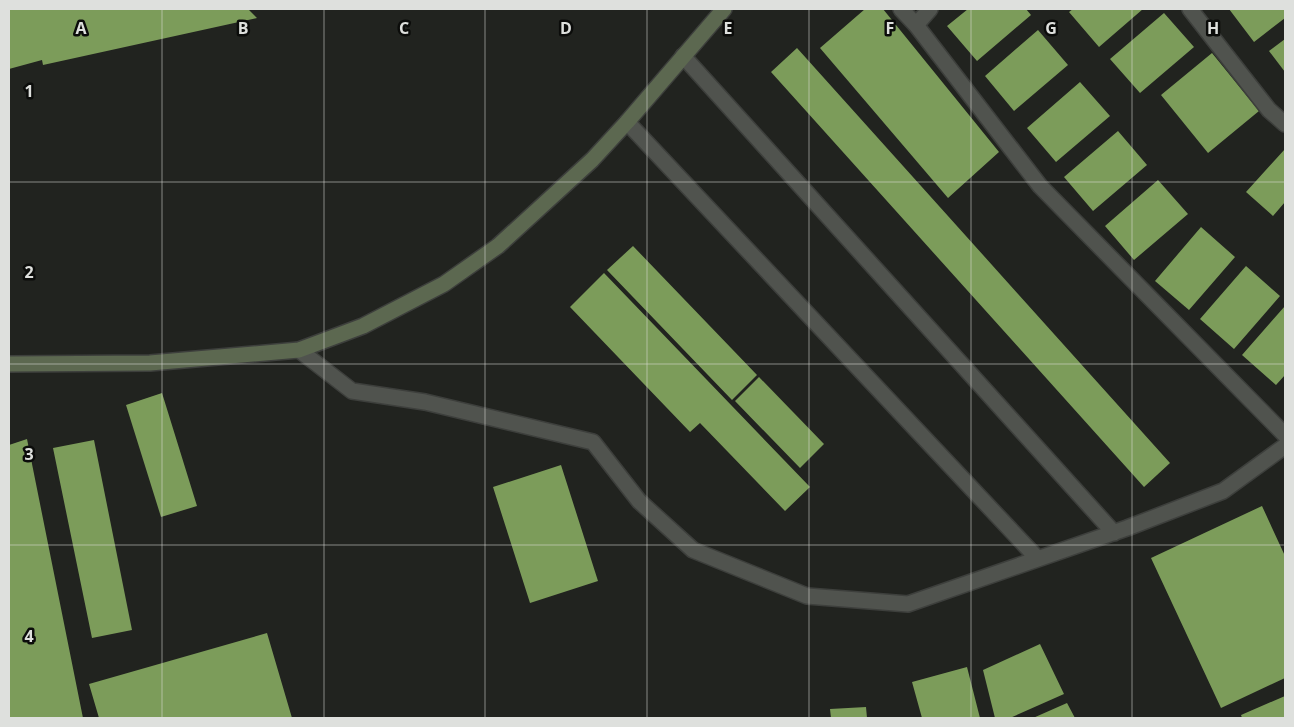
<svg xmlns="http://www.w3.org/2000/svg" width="1294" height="727" font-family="'Open Sans',sans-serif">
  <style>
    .building { fill: #7c9c5a }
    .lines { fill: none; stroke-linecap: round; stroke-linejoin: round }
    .street-casing { stroke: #3d3f3c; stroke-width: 18 }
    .secondary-casing { stroke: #3d3f3c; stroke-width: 18 }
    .street { stroke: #50534e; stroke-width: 15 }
    .secondary { stroke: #5c6850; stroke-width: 15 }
    .grid { fill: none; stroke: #dee0dd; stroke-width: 1; stroke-opacity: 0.55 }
    .grid-label { font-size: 16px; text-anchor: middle; font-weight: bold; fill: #dee0dd; stroke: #0b0c0a; stroke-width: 5; stroke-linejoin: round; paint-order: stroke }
  </style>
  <rect width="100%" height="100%" fill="#21231f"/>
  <path class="building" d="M9 9H248L257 18 43 65 42 60 9 69Z
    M865 9H883L999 152 948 198 820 48Z
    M968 9H1026L1031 15 977 61 947 26Z
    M1073 9H1143L1099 47 1069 12Z
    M1229 9H1285V18L1254 42Z
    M1164 13 1194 47 1140 93 1110 59Z
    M1038 30 1068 65 1014 111 985 76Z
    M1285 39V72L1269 51Z
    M797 48 1170 463 1144 487 771 72Z
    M1212 53 1259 111 1208 153 1161 95Z
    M1080 82 1110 116 1056 162 1027 128Z
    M1118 131 1147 165 1093 211 1064 177Z
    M1285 149V202L1273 216 1246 192Z
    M1158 180 1188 214 1134 260 1105 226Z
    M1201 227 1235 257 1189 310 1155 281Z
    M633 246 757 375 732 400 607 270Z
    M1246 266 1280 296 1234 349 1200 319Z
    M604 273 810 487 785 511 700 423 690 432 570 307Z
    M1285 306V375L1276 385 1242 355Z
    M759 377 824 444 800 468 735 401Z
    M162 393 197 506 161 517 126 405Z
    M27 439 83 718H9V445Z
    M94 440 132 630 92 638 53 448Z
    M561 465 598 581 530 603 493 487Z
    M1262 506 1285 556V678L1221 708 1151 558Z
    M267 633 292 718H99L89 684Z
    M1040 644 1064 694 1010 718H995L983 670Z
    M967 667 980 718H922L912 682Z
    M1285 696V718H1242L1241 715Z
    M1067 703 1075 718H1033Z
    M866 707 867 718H831L830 709Z"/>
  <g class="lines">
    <defs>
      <path id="street" d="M901 9 916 25 1040 186 1285 435
        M1190 9 1269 110 1285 124
        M916 25 930 9
        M683 56 1114 533
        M627 122 1038 559
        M299 350 352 391 425 402 593 442 639 501 693 550 807 596 908 604 1127 528 1223 491 1285 446"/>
      <path id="secondary" d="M9 364 150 363 299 350 363 326 444 284 498 246 592 160 627 122 724 9"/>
    </defs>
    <use href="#street" class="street-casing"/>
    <use href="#secondary" class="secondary-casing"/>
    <use href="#street" class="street"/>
    <use href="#secondary" class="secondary"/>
  </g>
  <path class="grid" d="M162 9V718M324 9V718M485 9V718M647 9V718M809 9V718M971 9V718M1132 9V718M9 182H1285M9 364H1285M9 545H1285"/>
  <g class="grid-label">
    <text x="81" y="34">A</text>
    <text x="243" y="34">B</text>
    <text x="404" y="34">C</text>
    <text x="566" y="34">D</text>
    <text x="728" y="34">E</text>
    <text x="890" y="34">F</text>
    <text x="1051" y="34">G</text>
    <text x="1213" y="34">H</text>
    <text x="29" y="97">1</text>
    <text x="29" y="278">2</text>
    <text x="29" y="460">3</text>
    <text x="29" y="642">4</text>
  </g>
  <rect width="1294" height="727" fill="none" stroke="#dee0dd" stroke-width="20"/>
</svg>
